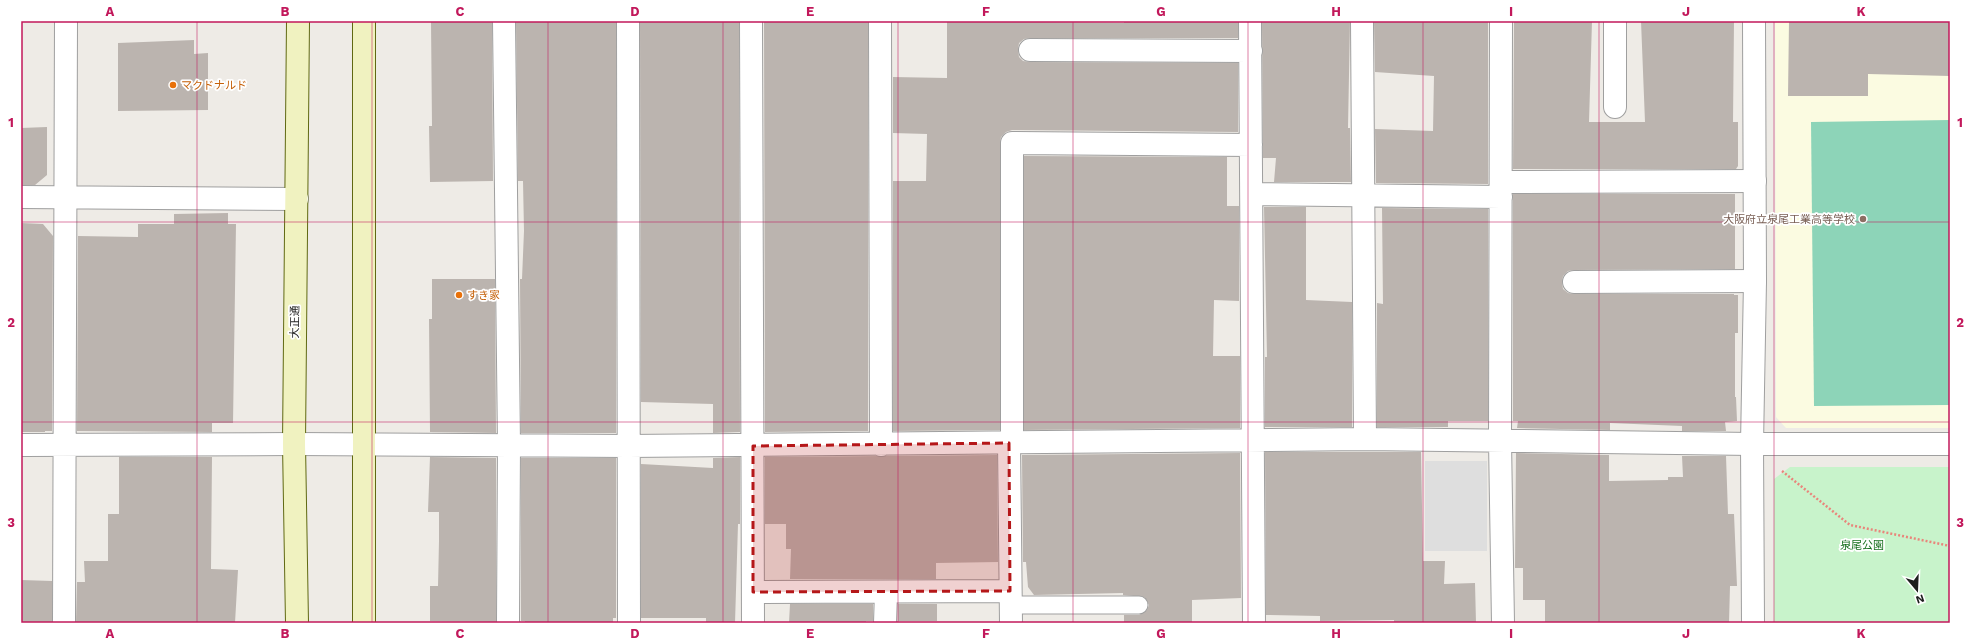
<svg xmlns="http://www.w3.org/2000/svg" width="1971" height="644" font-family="'Work Sans','Noto Sans JP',sans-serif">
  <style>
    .education { fill: #fbfbe1 }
    .park { fill: #c8f3cb }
    .pitch { fill: #8dd4b8 }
    .parking { fill: #dedede }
    .building { fill: #bbb4af }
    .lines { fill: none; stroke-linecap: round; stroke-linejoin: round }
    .service-casing { stroke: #9f9f9f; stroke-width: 19 }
    .minor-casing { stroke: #9f9f9f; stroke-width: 24 }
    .tertiary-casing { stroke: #9f9f9f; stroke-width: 24 }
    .secondary-casing { stroke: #606912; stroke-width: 24 }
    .path { stroke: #e9857b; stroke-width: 2.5; stroke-dasharray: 2 2; stroke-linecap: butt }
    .service { stroke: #fff; stroke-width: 17 }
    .minor { stroke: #fff; stroke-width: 22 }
    .tertiary { stroke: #fff; stroke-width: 22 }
    .secondary { stroke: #f0f2c0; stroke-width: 22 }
    .marked { fill: #b51719; fill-opacity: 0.2; stroke: #b51719; stroke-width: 3; stroke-dasharray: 8 5; stroke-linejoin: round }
    .grid { fill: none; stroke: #c2185b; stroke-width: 1; stroke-opacity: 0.55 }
    .food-dot { fill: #e8710a; stroke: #fff; stroke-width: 1.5 }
    .education-dot { fill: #8d6e63; stroke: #fff; stroke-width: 1.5 }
    .labels { text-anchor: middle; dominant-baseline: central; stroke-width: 3.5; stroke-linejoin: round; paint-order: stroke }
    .food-label { font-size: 11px; fill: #c56008; stroke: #fff; text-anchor: start }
    .education-label { font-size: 11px; fill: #785e54; stroke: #fff; text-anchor: end }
    .street-label { font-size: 11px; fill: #1e1e1e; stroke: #fff }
    .park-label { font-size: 11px; fill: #18701f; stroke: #fff }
    .neatline { fill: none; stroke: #c2185b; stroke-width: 1.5 }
    .grid-label { font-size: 13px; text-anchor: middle; font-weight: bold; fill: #c2185b }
  </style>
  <rect width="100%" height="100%" fill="#eeebe6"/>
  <path class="education" d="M1775 21H1950V428H1786L1776 417Z"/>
  <path class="park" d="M1790 467H1950V623H1774V479Z"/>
  <path class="pitch" d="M1950 120V405L1814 406 1811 122Z"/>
  <path class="parking" d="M1425 461H1487V551H1425Z"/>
  <path class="building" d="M431 21H492L493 181 430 182 429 126H432Z
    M516 21H616V433H521L520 279H522L524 231 523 181H518Z
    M640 21H739L740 432 713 433V404L641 402Z
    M764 21H868V431L765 432Z
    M947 21 1124 23V21H1238V38H1030L1024 39 1019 43 1018 50 1019 57 1023 61 1030 62 1238 63V132L1012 130 1006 132 1001 137 1000 143V430L893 431V181H926L927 134 893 133V77L947 78Z
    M1262 21H1350L1348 128H1350L1351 182H1274L1276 158H1263Z
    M1374 21H1488V184L1376 183 1375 129 1433 131 1434 76 1375 72Z
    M1514 21H1592L1589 122H1645L1641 21H1734L1733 122H1738V166L1736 169H1513Z
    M1789 21H1950V76L1868 74V96H1788Z
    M194 40V54L208 53V110L118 111V43Z
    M47 127V175L35 185H21V128Z
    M1024 156 1227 157V206H1239V301L1214 300 1213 356H1240V428L1024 430Z
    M1513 194H1735V269L1574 270 1568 271 1563 276 1562 282 1563 289 1568 293 1574 294H1734V295H1738V333H1735V397H1736L1737 421 1725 422 1726 431H1682V426L1610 423V430L1517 428 1518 421H1513Z
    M1264 207H1306V300L1352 302V427H1265V357H1267Z
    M1382 208 1488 209V421H1448V427H1377V303L1383 304Z
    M228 213V224H236L233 423H212V432L77 431 78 236 138 237V224H174V214Z
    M21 223 43 224 53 236 52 431H45V432H21Z
    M432 279H495L496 433 430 432 429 319H432Z
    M1265 452H1421L1423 561H1445L1444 584 1475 583 1476 623H1394V620L1320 621V616L1266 615Z
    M1240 453 1241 598 1192 600V623H1124V615H1139L1147 610 1149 605 1144 597 1123 595V593L1034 595 1028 587 1026 562H1023L1022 455Z
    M1516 453 1609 455V481L1668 480V477H1683L1682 456H1726L1728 514H1734L1737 586H1730L1729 623H1545V600H1523V568H1515Z
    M997 455 998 562 936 563V579H790L791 549H786V524H765V457Z
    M119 457H212L211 569 238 570 235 623H76L77 582H85L84 561H108V514H119Z
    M430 457 496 458V622L430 621V586H438L439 541V512H428Z
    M740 457V524H738L735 623H706V618H641V464L713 468V458Z
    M521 458H616V618H613V623H525V621H521Z
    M21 580 52 581V623H21Z
    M790 604H873V621H866V623H789Z
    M898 604H937V621H898Z"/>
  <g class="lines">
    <defs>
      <path id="service" d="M1011 605H1139"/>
      <path id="minor" d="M504 21 509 445 508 623
        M628 21 629 623
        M880 21 881 445
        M1250 21 1254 623
        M1362 21 1365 439
        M1501 21 1500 441 1503 623
        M1030 50 1251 51
        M1615 107V21
        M1501 182 1755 181
        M1252 194 1501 197
        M21 197 297 199
        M1574 282 1755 281
        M1009 443 1011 623
        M1012 443V143L1251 145
        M21 445 294 444 628 446 1365 439 1752 444H1950
        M753 592 1010 591
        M64 623 66 21
        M885 623 886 592"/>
      <path id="tertiary" d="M751 21 753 623
        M1753 623 1752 444 1755 281 1754 21"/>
      <path id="secondary" d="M364 21V623
        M297 623 294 444 298 21"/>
    </defs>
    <use href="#service" class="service-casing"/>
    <use href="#minor" class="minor-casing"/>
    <use href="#tertiary" class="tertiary-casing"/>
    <use href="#secondary" class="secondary-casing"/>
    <path class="path" d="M1782 471 1850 525 1950 546"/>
    <use href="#service" class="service"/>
    <use href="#minor" class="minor"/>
    <use href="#tertiary" class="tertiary"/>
    <use href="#secondary" class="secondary"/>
  </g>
  <path class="marked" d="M1009 443 1010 591 753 592V446Z"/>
  <path class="grid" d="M197 21V623M372 21V623M548 21V623M723 21V623M898 21V623M1073 21V623M1248 21V623M1423 21V623M1599 21V623M1774 21V623M21 222H1950M21 422H1950"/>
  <g class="food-dot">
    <circle cx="173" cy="85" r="4"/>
    <circle cx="459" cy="295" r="4"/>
  </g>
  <circle class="education-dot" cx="1863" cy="219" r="4"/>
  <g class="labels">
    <g class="food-label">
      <text x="181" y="85">マクドナルド</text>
      <text x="467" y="295">すき家</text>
    </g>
    <g class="education-label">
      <text x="1855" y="219">大阪府立泉尾工業高等学校</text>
    </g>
    <g class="street-label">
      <text transform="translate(295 322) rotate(-89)">大正通</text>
    </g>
    <g class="park-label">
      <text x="1862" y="545">泉尾公園</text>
    </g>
  </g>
  <rect width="1971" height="644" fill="none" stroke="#ffffff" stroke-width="44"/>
  <g transform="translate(1917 590) rotate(161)" stroke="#ffffff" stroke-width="3" paint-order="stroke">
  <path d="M0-3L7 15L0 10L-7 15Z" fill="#1e1e1e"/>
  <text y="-6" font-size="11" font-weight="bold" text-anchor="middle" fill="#1e1e1e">N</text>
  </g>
  <rect x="22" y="22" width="1927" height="600" class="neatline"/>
  <g class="grid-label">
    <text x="110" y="16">A</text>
    <text x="285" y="16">B</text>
    <text x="460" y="16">C</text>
    <text x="635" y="16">D</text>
    <text x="810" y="16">E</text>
    <text x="986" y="16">F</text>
    <text x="1161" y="16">G</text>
    <text x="1336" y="16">H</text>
    <text x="1511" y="16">I</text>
    <text x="1686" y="16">J</text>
    <text x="1861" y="16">K</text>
    <text x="11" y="127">1</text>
    <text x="1960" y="127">1</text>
    <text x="11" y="327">2</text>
    <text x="1960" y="327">2</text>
    <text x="11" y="527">3</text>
    <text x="1960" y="527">3</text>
    <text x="110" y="638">A</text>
    <text x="285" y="638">B</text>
    <text x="460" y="638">C</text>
    <text x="635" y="638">D</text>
    <text x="810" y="638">E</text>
    <text x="986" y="638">F</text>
    <text x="1161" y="638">G</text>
    <text x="1336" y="638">H</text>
    <text x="1511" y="638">I</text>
    <text x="1686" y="638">J</text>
    <text x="1861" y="638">K</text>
  </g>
</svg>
